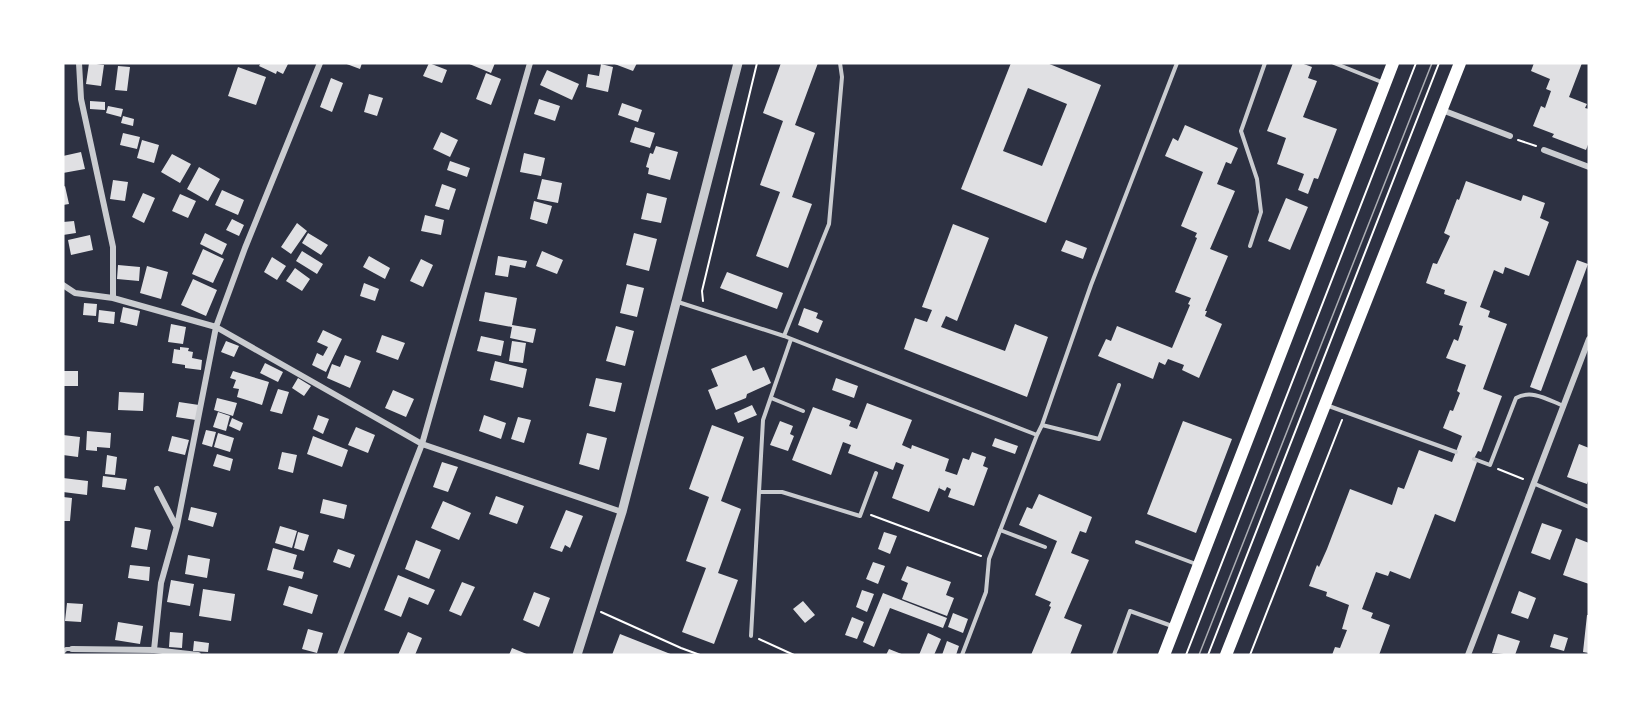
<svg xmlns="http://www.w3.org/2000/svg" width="1652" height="718" font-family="Rubik,sans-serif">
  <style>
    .building { fill: #e0e0e3; fill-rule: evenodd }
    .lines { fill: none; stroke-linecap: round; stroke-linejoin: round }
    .path { stroke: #fff; stroke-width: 2 }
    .service { stroke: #caccd0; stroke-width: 4 }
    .minor { stroke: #caccd0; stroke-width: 6 }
    .tertiary { stroke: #caccd0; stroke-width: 9 }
    .primary { stroke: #fff; stroke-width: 12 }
    .tram { stroke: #abadb3; stroke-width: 1.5 }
  </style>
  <rect width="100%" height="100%" fill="#2d3142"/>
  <path class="building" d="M89 63 104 65 101 86 86 84Z
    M261 63H285L288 64 283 74 277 71 276 74 259 66Z
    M344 63H362L360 69Z
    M429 63 447 70 442 83 423 76Z
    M467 63H495L491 73Z
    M612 63H637L633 71Z
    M781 63H818L795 125 815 133 792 197 812 204 788 268 756 256 780 192 760 185 783 121 763 113Z
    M1011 63H1047L1101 85 1046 223 961 189ZM1028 88 1067 104 1042 166 1003 151Z
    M1293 63H1301L1312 67 1308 78 1317 81 1303 117 1337 129 1318 179 1314 178 1308 194 1298 190 1304 174 1277 164 1286 138 1267 131Z
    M1534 63H1582L1569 97 1587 104 1585 108 1589 109V142L1586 150 1552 137 1554 134 1533 126 1541 106 1545 108 1551 91 1546 89 1550 79 1531 71Z
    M601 64 613 67 608 92 586 87 588 74 599 76Z
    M118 66 130 67 127 91 115 90Z
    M238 67 266 77 256 105 228 96Z
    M547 70 579 84 572 100 540 85Z
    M486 73 501 79 491 105 476 99Z
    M331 78 343 83 332 112 320 107Z
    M369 94 383 98 377 116 364 112Z
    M539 99 560 106 555 121 534 114Z
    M90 101 105 102V110L90 109Z
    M622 103 642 110 638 122 618 115Z
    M108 106 123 109 121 117 106 113Z
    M123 116 134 119 133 126 121 123Z
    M1185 125 1238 148 1231 164 1226 162 1217 184 1235 191 1210 249 1228 256 1205 311H1207L1205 316 1222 324 1199 378 1182 370 1184 365 1168 359 1165 365 1159 362 1153 379 1098 356 1106 339 1111 341 1117 326 1172 348 1190 305 1188 304 1191 298 1175 292 1197 238 1195 237 1197 233 1181 226 1203 172 1165 156 1173 138 1178 141Z
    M635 127 655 133 650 148 630 142Z
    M441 132 458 140 450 157 433 149Z
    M123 133 140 137 137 149 120 145Z
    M142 140 159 145 154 163 137 158Z
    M656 146 678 152 670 180 648 174 649 168 646 167 650 153 653 154Z
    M81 152 85 169 63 173V156Z
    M524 153 545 158 541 176 520 172Z
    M172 154 191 164 180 183 161 172Z
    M450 161 470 168 467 177 447 170Z
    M199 167 220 179 208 201 187 189Z
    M542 179 562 183 558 203 537 199Z
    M113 180 128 182 125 201 110 199Z
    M1466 181 1521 201 1523 195 1545 203 1540 218 1549 222 1529 276 1505 267 1503 274 1494 270 1480 307 1490 311 1488 317 1507 324 1483 389 1502 396 1481 452 1478 451 1474 459 1477 462 1455 522 1435 514 1410 579 1390 571 1388 576 1376 572 1362 609 1373 613 1371 618 1390 625 1379 655H1332L1335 647 1340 648 1347 630 1342 629 1349 605 1326 596 1327 592 1309 586 1317 565 1319 567 1327 549 1350 489 1392 505 1398 487 1404 489 1419 450 1452 462 1462 436 1443 428 1450 410 1453 411 1460 393 1457 391 1466 365 1446 358 1454 339 1458 341 1463 326 1459 325 1467 302 1444 294 1445 290 1426 283 1433 263 1437 264 1450 236 1444 233 1457 199 1459 200Z
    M442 184 456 189 449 210 435 206Z
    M65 186 69 204 63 205V187Z
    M222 190 244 200 238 215 215 205Z
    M143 193 155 198 144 223 132 217Z
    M647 193 667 198 661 223 641 219Z
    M180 194 196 201 188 218 172 211Z
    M1286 198 1308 207 1290 250 1268 241Z
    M534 201 552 206 547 224 530 219Z
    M425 215 444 220 441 235 421 231Z
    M232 219 244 225 239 236 226 230Z
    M74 221 76 233 63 235V222Z
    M297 223 307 231 291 254 281 247Z
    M953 224 989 238 957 321 946 316 941 327 1005 351 1015 324 1048 337 1027 397 904 349 915 318 927 322 932 310 922 307Z
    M205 233 227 244 222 255 200 244Z
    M308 233 328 245 321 255 302 243Z
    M634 233 657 239 649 271 626 265Z
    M90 235 93 250 71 255 68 240Z
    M1066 240 1087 248 1083 259 1061 251Z
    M203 249 224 259 213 283 192 274Z
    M302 251 323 264 317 274 296 261Z
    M542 251 563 260 557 274 536 266Z
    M369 256 390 268 385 279 363 267Z
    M498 256 527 261 525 268 510 265 508 277 495 275Z
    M272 257 286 266 277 280 264 272Z
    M421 259 433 265 423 287 410 281Z
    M1577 260 1588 264 1541 391 1530 387Z
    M118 265 140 267 139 281 117 279Z
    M147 266 168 272 161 299 140 293Z
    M295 268 310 279 302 291 286 281Z
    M727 272 783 293 777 309 720 288Z
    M193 279 217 290 206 316 181 305Z
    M364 283 379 289 375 301 360 296Z
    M627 284 644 288 637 317 620 313Z
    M485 292 517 298 512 325 536 329 533 343 510 338 512 327 479 321Z
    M84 303 97 304 96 316 83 315Z
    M123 307 140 311 137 326 120 322Z
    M804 308 818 313 816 318 823 321 818 333 798 325Z
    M99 310 115 312 114 324 98 322Z
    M171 324 186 327 183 344 168 342Z
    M616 326 634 331 625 366 606 361Z
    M323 330 342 339 326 372 312 365 317 353 323 356 328 347 317 342Z
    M382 335 405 343 398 360 376 352Z
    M481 336 504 341 501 356 477 351Z
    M226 341 239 346 234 357 221 352Z
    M512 341 526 343 523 363 509 361Z
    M180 347 189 348 188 351 193 352 192 358 202 360 201 370 185 368V365L172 363 174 349 180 350Z
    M345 355 361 361 350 388 327 378 332 364 340 367Z
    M746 355 753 371 764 367 771 383 747 394 746 398 716 410 708 390 718 386 711 369Z
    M495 361 527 369 523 388 490 380Z
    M265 363 283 372 278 382 260 373Z
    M63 371H78V386H63Z
    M233 371 269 382 262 405 237 397 239 389 233 388 236 380 230 378Z
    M298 378 311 386 304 396 292 388Z
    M596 378 622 383 615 412 589 406Z
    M836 378 858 386 854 398 832 390Z
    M278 389 289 392 282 414 270 411Z
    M393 390 414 399 406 417 385 408Z
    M119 392 144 393 143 411 118 410Z
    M217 398 237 403 233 416 214 410Z
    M179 402 199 405 196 420 176 417Z
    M867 403 912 420 902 445 911 449 912 445 949 459 945 471 957 475 963 458 969 460 972 452 986 457 983 466 988 468 974 506 948 497 951 489 947 487 945 491 939 488 940 485 929 512 892 498 904 465 896 462 893 470 848 453 851 445 843 442 831 475 792 460 813 407 851 421 849 426 857 429Z
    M752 405 757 415 738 423 734 413Z
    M218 412 230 416 226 431 213 427Z
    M318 415 329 419 323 434 313 429Z
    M484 415 506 423 501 439 479 431Z
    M518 417 531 420 524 443 511 439Z
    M232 418 243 423 240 431 229 426Z
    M780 421 793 426 790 434 794 436 788 451 770 445Z
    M1183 421 1232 439 1196 533 1147 514Z
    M712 425 744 437 721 501 741 509 718 573 738 580 714 644 682 632 706 568 686 561 709 497 689 489Z
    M356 427 375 435 368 453 348 445Z
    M206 430 216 432 212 447 202 444Z
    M87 431 111 433 110 448 97 447V451L86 450Z
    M218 433 234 438 230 452 214 447Z
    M587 433 607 438 599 470 579 464Z
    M63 435 80 437 78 457 63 455Z
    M172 436 189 440 185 455 168 451Z
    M313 436 348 450 342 467 307 454Z
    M995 438 1018 446 1015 454 992 446Z
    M1579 444 1589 448V478L1587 484 1567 477Z
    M282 452 297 455 293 473 278 469Z
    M217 454 233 459 230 471 213 466Z
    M107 455 117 457 115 475 105 474Z
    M442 462 458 467 448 492 433 487Z
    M103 476 127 479 125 490 102 487Z
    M63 478 88 481 87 495 63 492Z
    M1039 494 1092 517 1086 533 1080 531 1071 553 1089 560 1064 618 1082 625 1070 655H1031L1051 607 1049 606 1051 602 1035 595 1057 541 1019 525 1027 507 1032 509Z
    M496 496 524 506 517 524 489 514Z
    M63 497 72 498 70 521H63Z
    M323 499 347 505 344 519 320 513Z
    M443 501 471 513 459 540 431 528Z
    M191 507 217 513 213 527 188 520Z
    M566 510 583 516 570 548 565 545 562 552 550 548Z
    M1542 523 1562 530 1550 560 1531 553Z
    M280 526 297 531 292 548 275 543Z
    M135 527 151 530 147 550 131 547Z
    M298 532 309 535 304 551 294 548Z
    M884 532 897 536 890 554 878 549Z
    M1576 538 1589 543V584L1563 575Z
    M416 540 441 550 429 579 405 569Z
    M273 548 297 555 293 569 304 572 302 579 267 570Z
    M338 549 355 555 350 568 333 562Z
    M188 555 210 559 207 578 185 574Z
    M873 562 885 566 878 584 866 579Z
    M130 565 150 567 149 581 128 578Z
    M907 566 951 582 946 595 954 598 947 616 902 599 908 583 901 580Z
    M398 575 435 590 428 605 409 597 401 617 384 610Z
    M171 580 194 584 190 606 167 602Z
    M462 582 475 587 461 616 449 611Z
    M289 586 318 595 312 614 283 605Z
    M203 589 235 594 231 621 199 616Z
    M862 590 874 594 867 612 856 607Z
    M1519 591 1536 598 1528 619 1511 613Z
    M534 592 550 598 539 627 523 620Z
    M883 593 947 618 943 628 890 608 874 647 863 642Z
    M803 601 815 615 805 623 793 609Z
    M67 603 83 604 81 622 65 621Z
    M953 613 968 619 963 633 948 627Z
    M1587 615H1589V653L1583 652Z
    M852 617 864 622 857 639 845 635Z
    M118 622 143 626 140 644 115 640Z
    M308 629 323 633 317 653 302 649Z
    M170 632 183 633 182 648 169 647Z
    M408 632 422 638 415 655H398Z
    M928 633 941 639 934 655H919Z
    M620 634 673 655H612Z
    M1498 634 1520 641 1515 655 1492 653Z
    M1554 634 1568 638 1564 651 1550 647Z
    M194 641 209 643 208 652 193 651Z
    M947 641 959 646 956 655H942Z
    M512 648 529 655H509Z
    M889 649 904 655H886Z"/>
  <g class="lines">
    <path class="path" d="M1518 140 1536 146
      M703 301 702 291 757 63
      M1498 469 1523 479
      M871 515 981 556
      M601 612 681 648 700 655
      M759 639 794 655
      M1186 655 1416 63
      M1208 655 1439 63
      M1250 655 1342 420"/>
    <path class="service" d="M1334 63 1384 83
      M1250 246 1261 212 1257 179 1241 131 1265 63
      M678 302 784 336 1037 435
      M784 336 829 224 842 77 840 63
      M771 398 803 411
      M1326 405 1456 452
      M1042 425 1099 439 1119 385
      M1474 459 1490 465 1516 398C1532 389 1548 400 1564 406
      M1535 484 1589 507
      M759 492H782L860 516 876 473
      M1000 530 1045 547
      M1137 542 1196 564
      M751 636 763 420 791 339
      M63 652 66 649H72
      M962 655 986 592 989 559 1037 435 1042 425 1091 285 1177 63
      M1114 655 1130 611 1172 626"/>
    <path class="minor" d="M79 63 81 99 113 247V298
      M1442 110 1510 136
      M1544 150 1589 167
      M63 285 75 293 113 298 216 327 422 444 622 512
      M157 489 176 526
      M72 649 154 650
      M198 655 154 650 161 583 177 526 216 327 245 248 320 63
      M340 655 422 444 530 63
      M1468 655 1589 339"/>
    <path class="tertiary" d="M577 655 622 512 738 63"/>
    <path class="primary" d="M1164 655 1393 63
      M1226 655 1460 63"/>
    <path class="tram" d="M1199 655 1432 63"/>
  </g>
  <rect width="1652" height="718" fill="none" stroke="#ffffff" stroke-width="129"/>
</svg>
